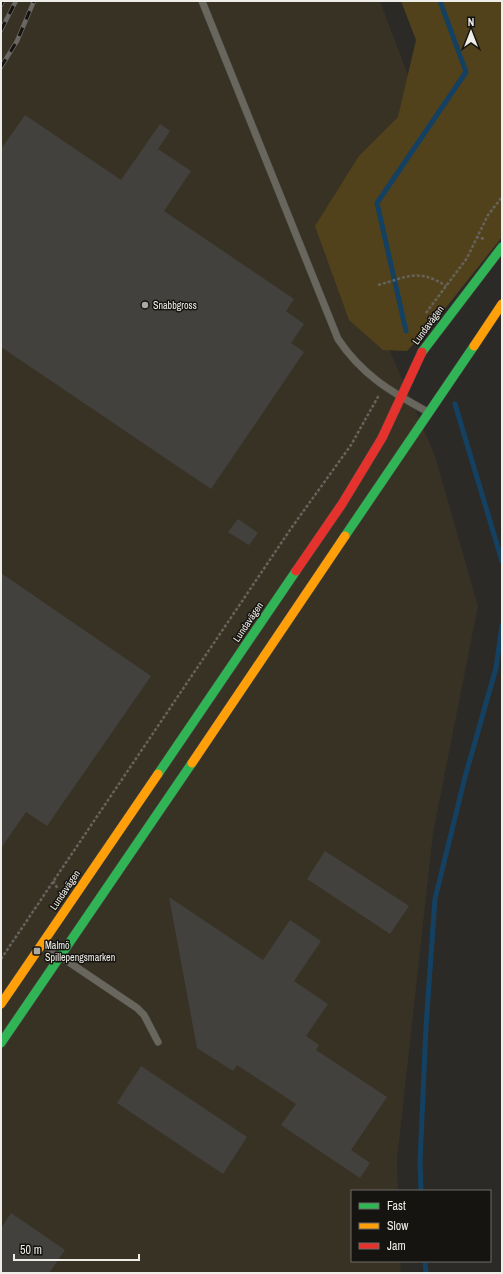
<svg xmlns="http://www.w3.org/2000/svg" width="503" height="1274" font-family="'Archivo Narrow',sans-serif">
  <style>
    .built { fill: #383225 }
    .green { fill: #52421c }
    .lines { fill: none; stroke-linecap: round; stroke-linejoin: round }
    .stream { stroke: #144161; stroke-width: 5 }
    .building { fill: #43413e }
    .lane-casing { stroke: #464542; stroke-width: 8 }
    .fast-casing { stroke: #464542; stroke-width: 10 }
    .slow-casing { stroke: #464542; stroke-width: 10 }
    .jam-casing { stroke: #464542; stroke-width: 10 }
    .path { stroke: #66635d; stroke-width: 2.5; stroke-dasharray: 3 2; stroke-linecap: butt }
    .lane { stroke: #69665e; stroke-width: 7 }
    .fast { stroke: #30b455; stroke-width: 9 }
    .slow { stroke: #ff9f0a; stroke-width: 9 }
    .jam { stroke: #e5322d; stroke-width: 9 }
    .rail-casing { stroke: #6a6762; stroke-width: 4.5 }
    .rail { stroke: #161410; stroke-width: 3; stroke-dasharray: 9; stroke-linecap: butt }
    .poi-dot { fill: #aba9a3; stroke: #161410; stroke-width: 1.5 }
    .labels { text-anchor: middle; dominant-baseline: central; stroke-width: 3; stroke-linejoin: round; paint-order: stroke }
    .poi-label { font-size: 10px; fill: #efede7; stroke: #161410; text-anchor: start }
    .street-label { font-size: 10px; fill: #efede7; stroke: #161410 }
  </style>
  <rect width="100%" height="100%" fill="#2c2a26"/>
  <path class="built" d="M1 1H380L418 102 357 274 435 456 478 606 433 833 397 1160 398 1191H352V1261H401L400 1273H1Z"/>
  <path class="green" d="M401 1H502V237L436 320 407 351 383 350 349 320 315 226 359 156 398 117 416 40Z"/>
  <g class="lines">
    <path class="stream" d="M406 331 377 203 466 72 440 1
      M455 404 502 561
      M421 1191 420 1162 426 1027 435 899 465 777 496 668 502 626
      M425 1261 426 1273"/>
  </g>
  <path class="building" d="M25 115 121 180 160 124 170 131 158 149 191 171 164 211 294 299 286 311 304 324 291 343 304 352 211 489 1 347V149Z
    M238 519 258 533 249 545 228 532Z
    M1 573 151 676 47 826 26 812 1 848Z
    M325 851 409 906 390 934 307 879Z
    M169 897 263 960 290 920 321 941 294 981 328 1004 306 1036 319 1045 316 1050 387 1097 351 1150 370 1163 360 1178 281 1125 296 1104 237 1065 233 1071 197 1048Z
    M141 1066 247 1137 223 1174 117 1103Z
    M11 1213 65 1250 49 1273H1V1228Z"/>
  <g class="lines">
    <defs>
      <path id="lane" d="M202 1 338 339C362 375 391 392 428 412
        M42 944 137 1008 144 1015 158 1042"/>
      <path id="fast" d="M422 352 502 247
        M345 536 474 346
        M158 774 296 571
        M1 1043 192 763"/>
      <path id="slow" d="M474 346 502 304
        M192 763 345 536
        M1 1004 158 774"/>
      <path id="jam" d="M296 571 342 504 382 438 422 352"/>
    </defs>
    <use href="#lane" class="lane-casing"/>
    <use href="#fast" class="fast-casing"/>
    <use href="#slow" class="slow-casing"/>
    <use href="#jam" class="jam-casing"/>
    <path class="path" d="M476 237 485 239
      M378 285C408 277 418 268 446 286
      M426 313 467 258 488 215 502 197
      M53 881 58 889
      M1 959 292 527 351 445 379 395"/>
    <use href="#lane" class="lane"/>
    <use href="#fast" class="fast"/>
    <use href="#slow" class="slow"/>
    <use href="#jam" class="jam"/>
    <defs>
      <path id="rail" d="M1 5 3 1
        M1 30 16 1
        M1 67 17 41 34 1"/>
    </defs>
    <use href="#rail" class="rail-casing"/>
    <use href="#rail" class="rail"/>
  </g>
  <g class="poi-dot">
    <circle cx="145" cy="305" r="4"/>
    <rect x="33" y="947" width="8" height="8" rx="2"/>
  </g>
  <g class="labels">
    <g class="poi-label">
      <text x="153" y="305">Snabbgross</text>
      <text x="45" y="945">Malmö<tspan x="45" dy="12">Spillepengsmarken</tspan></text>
    </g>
    <g class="street-label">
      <text transform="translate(428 325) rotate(-54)">Lundavägen</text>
      <text transform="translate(248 622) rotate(-56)">Lundavägen</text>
      <text transform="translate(65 890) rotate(-56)">Lundavägen</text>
    </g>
  </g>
  <rect width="503" height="1274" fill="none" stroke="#efede7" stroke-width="4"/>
  <rect x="351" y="1190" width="140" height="72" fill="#161410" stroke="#6d6b66"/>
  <rect x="359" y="1203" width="20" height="6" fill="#30b455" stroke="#6d6b66"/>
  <text x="387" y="1210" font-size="12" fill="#efede7">Fast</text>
  <rect x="359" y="1223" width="20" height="6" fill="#ff9f0a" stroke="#6d6b66"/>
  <text x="387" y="1230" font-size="12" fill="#efede7">Slow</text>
  <rect x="359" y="1243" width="20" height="6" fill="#e5322d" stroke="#6d6b66"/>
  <text x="387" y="1250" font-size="12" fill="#efede7">Jam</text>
  <g transform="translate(471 32)" stroke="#161410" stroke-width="3" paint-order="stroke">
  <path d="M0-3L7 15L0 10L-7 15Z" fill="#efede7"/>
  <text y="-6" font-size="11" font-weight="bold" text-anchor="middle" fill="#efede7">N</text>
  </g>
  <path d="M14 1254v6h125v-6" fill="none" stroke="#efede7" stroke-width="2"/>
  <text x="20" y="1254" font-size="12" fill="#efede7" stroke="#161410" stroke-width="3" paint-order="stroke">50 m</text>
</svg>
